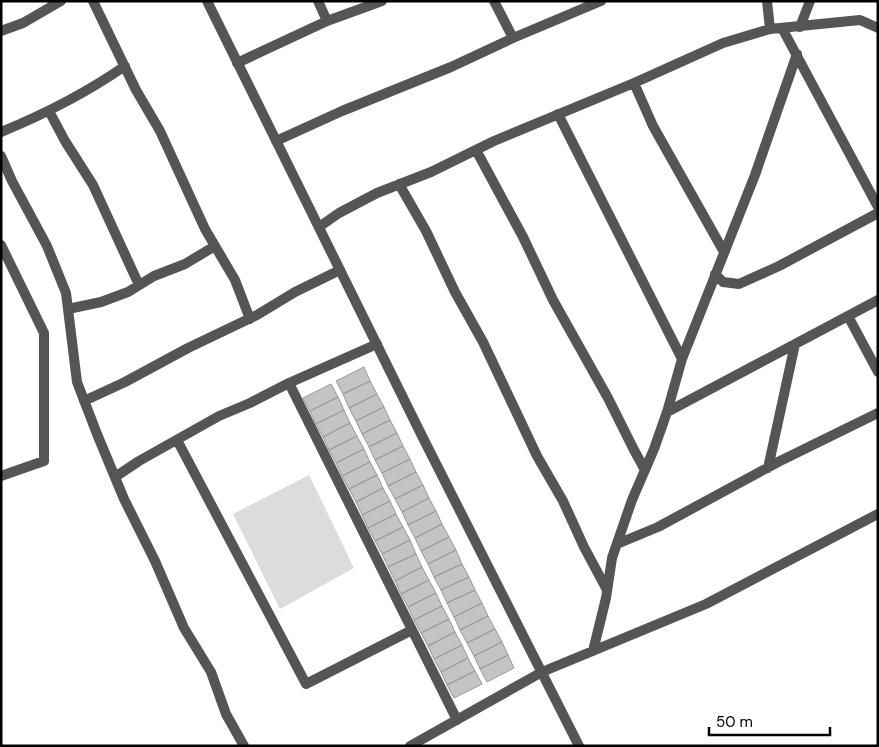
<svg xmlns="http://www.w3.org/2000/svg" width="879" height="747" font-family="'DM Sans',sans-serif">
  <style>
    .green { fill: #dcdcdc }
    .building { fill: #c4c4c4; stroke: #999 }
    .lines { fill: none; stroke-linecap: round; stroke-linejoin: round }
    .minor { stroke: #555; stroke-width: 10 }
    .tertiary { stroke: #555; stroke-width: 10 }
  </style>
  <rect width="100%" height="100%" fill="#fff"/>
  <path class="green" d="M309 475 354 568 280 609 233 514Z"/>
  <path class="building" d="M364 367 370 381 343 394 336 381Z
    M370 381 377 394 349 408 343 394Z
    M331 384 338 397 310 411 303 398Z
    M377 394 384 407 356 421 349 408Z
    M338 397 344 410 316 424 310 411Z
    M384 407 390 420 362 434 356 421Z
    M344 410 350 423 323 437 316 424Z
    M390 420 397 433 369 447 362 434Z
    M350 423 357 436 329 450 323 437Z
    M397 433 403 446 375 460 369 447Z
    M357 436 364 449 336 463 329 450Z
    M403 446 410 459 382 473 375 460Z
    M364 449 370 462 342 476 336 463Z
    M410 459 416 472 388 486 382 473Z
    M370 462 377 475 349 489 342 476Z
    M416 472 423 485 395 499 388 486Z
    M377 475 383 488 356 502 349 489Z
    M423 485 429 498 402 512 395 499Z
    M383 488 390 501 362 515 356 502Z
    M429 498 436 511 408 525 402 512Z
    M390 501 396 514 368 528 362 515Z
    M436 511 442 524 415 538 408 525Z
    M396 514 403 527 375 541 368 528Z
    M442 524 449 537 421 551 415 538Z
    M403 527 410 540 382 554 375 541Z
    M449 537 456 550 428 564 421 551Z
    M410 540 416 554 388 567 382 554Z
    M456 550 462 564 434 577 428 564Z
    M416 554 422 567 395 581 388 567Z
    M462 564 469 577 441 590 434 577Z
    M422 567 429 580 401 594 395 581Z
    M469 577 475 590 447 603 441 590Z
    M429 580 436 593 408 607 401 594Z
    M475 590 482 603 454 617 447 603Z
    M436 593 442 606 414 620 408 607Z
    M482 603 488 616 460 630 454 617Z
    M442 606 449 619 421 633 414 620Z
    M488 616 495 629 467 643 460 630Z
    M449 619 455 632 428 646 421 633Z
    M495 629 502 642 474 656 467 643Z
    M455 632 462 645 434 659 428 646Z
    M502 642 508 655 480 669 474 656Z
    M462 645 468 658 441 672 434 659Z
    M508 655 514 668 487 682 480 669Z
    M468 658 475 671 447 685 441 672Z
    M475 671 482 684 454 698 447 685Z"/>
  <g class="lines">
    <path class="minor" d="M93 1 136 90 160 131 205 229 235 280 250 319
      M318 1 327 21
      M494 1 513 38
      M767 1 770 29
      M782 28 878 207
      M1 31 23 23 61 1
      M237 63 327 21 382 1
      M634 83 653 126 724 252
      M49 111 65 141 93 185 139 285
      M558 114 682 359
      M1 132C45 114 86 93 125 66
      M276 141 342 111 451 67 513 38 601 1
      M476 150 523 237 553 300 608 398 634 450 645 470
      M1 156 12 181 47 246 66 293 77 382 97 434 124 499 155 561 184 628 211 672 226 714 244 746
      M399 184 426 231 455 292 483 342 537 456 563 501 584 547 607 590
      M319 227 339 213 377 193 431 172 494 141 634 83 723 43 770 29 860 20 878 28
      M1 245 44 333V461L1 476
      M715 274 723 282 739 284 779 266 878 213
      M68 309 101 302 128 292 154 276 185 264 215 246
      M848 316 878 372
      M289 383 457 720
      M84 401 125 382 188 348 257 315 295 292 340 270
      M667 412 682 359 755 175 797 54
      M177 440 306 684 412 630
      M768 468 795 344
      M115 477 139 461 219 416 250 403 289 383 377 344
      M617 544 658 527 778 462 878 413
      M593 651 606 598 612 558 632 500 654 449 667 412 878 300
      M410 746 542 672 706 604 878 514"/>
    <path class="tertiary" d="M207 1 423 438 579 746
      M800 27 810 1"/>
  </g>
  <rect width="879" height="747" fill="none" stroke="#000000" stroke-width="5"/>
  <path d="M709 727v8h121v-8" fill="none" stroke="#000000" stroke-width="2.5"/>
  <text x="716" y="727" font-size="15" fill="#000000" stroke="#ffffff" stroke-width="4" paint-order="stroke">50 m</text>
</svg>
